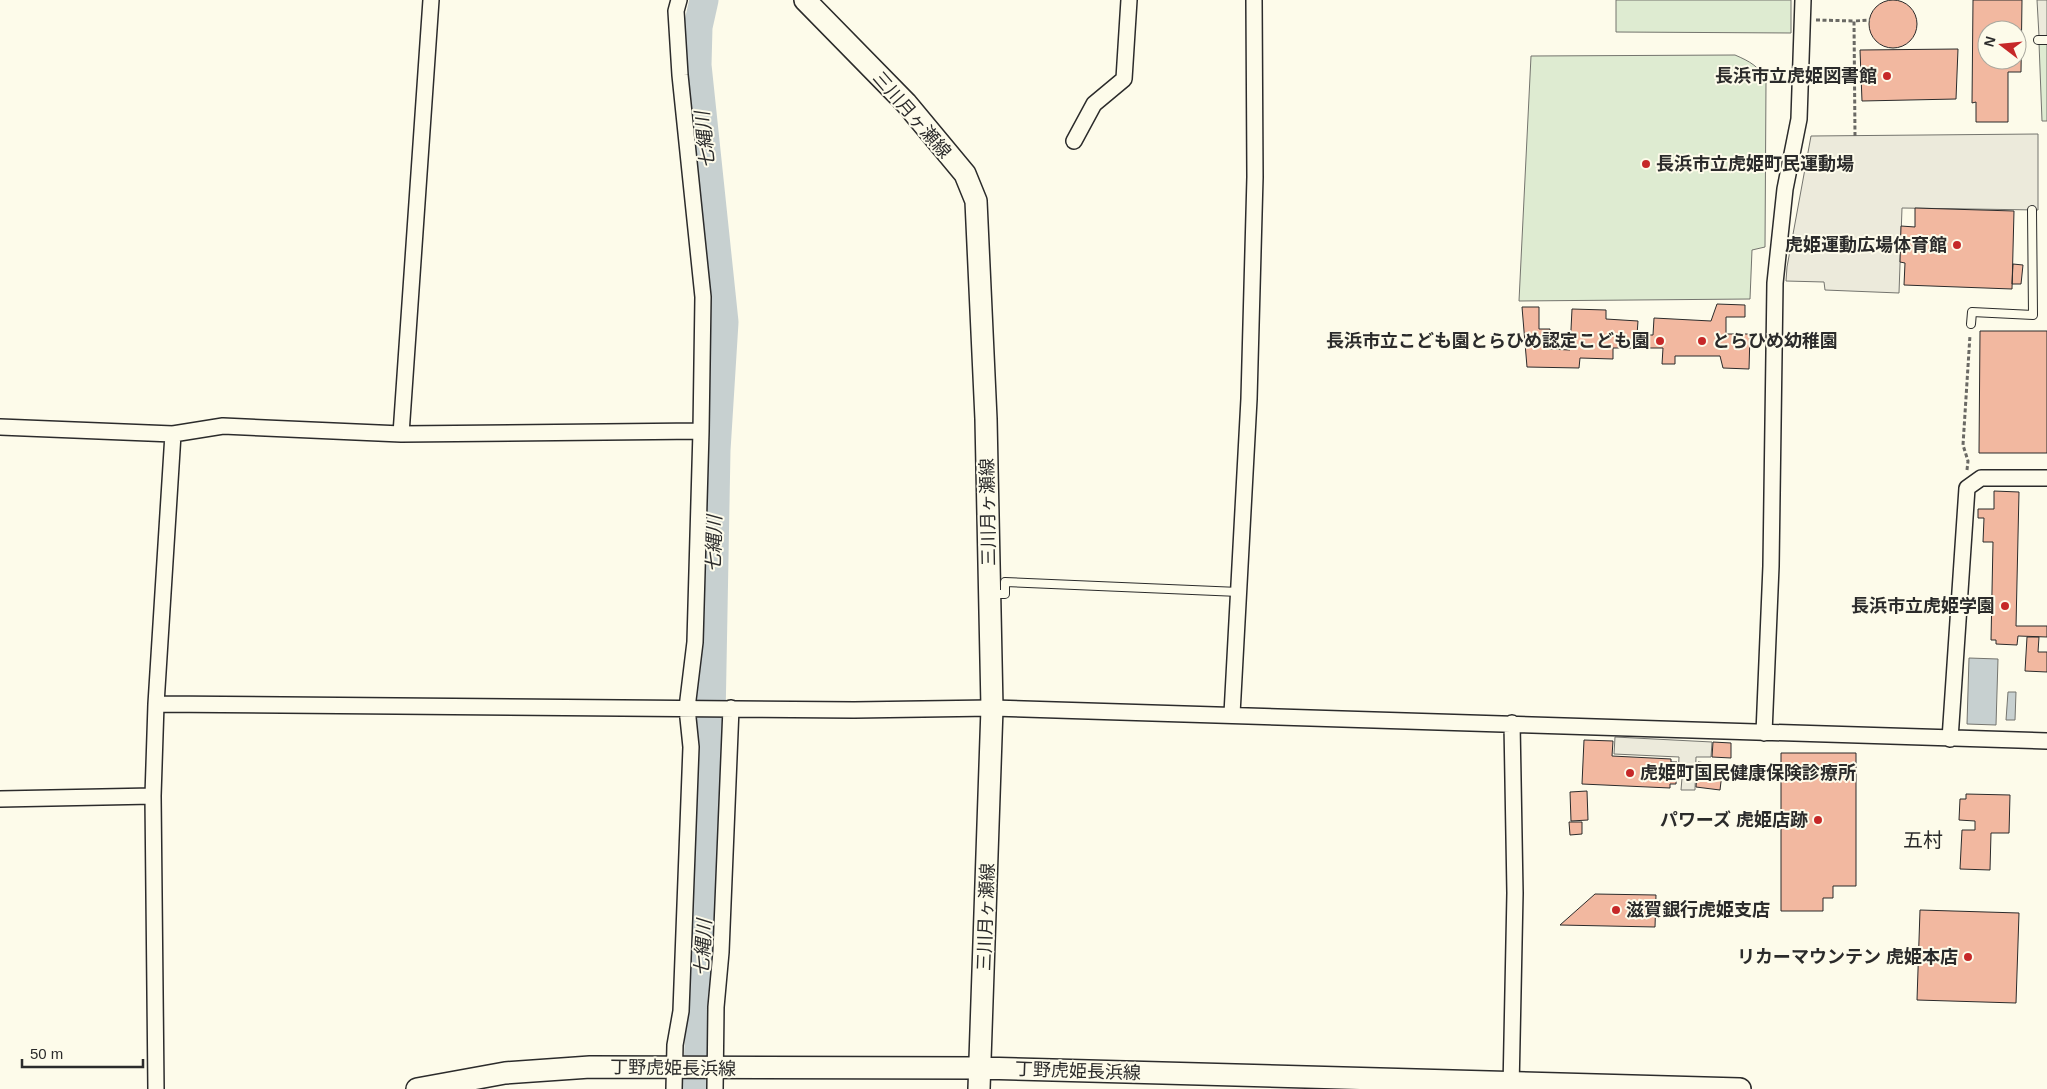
<svg xmlns="http://www.w3.org/2000/svg" width="2047" height="1089" font-family="Helvetica,'Noto Sans JP',sans-serif">
  <style>
    .green { fill: #deebd1; stroke: #74746e }
    .parking { fill: #eceadb; stroke: #74746e }
    .water { fill: #c7d0d0; stroke: #74746e }
    .lines { fill: none; stroke-linecap: round; stroke-linejoin: round }
    .river { stroke: #c7d0d0; stroke-width: 29 }
    .building { fill: #f2b8a0; stroke: #2b2b2b; fill-rule: evenodd }
    .service-casing { stroke: #2b2b2b; stroke-width: 10 }
    .minor-casing { stroke: #2b2b2b; stroke-width: 18 }
    .secondary-casing { stroke: #2b2b2b; stroke-width: 24 }
    .path { stroke: #6a6964; stroke-width: 3; stroke-dasharray: 4 2.5; stroke-linecap: butt }
    .service { stroke: #fdfbea; stroke-width: 8 }
    .minor { stroke: #fdfbea; stroke-width: 15 }
    .secondary { stroke: #fdfbea; stroke-width: 21 }
    .poi-dot { fill: #c62828; stroke: #fdfbea; stroke-width: 2 }
    .labels { text-anchor: middle; dominant-baseline: central; stroke-width: 4; stroke-linejoin: round; paint-order: stroke }
    .poi-label { font-size: 18px; font-weight: bold; fill: #2b2b2b; stroke: #fdfbea; text-anchor: end }
    .street-label { font-size: 18px; fill: #2b2b2b; stroke: #fdfbea }
    .water-label { font-size: 19px; font-style: italic; fill: #2b2b2b; stroke: #fdfbea }
    .quarter-label { font-size: 20px; fill: #2b2b2b; stroke: #fdfbea }
  </style>
  <rect width="100%" height="100%" fill="#fdfbea"/>
  <path class="green" d="M1616 0H1791V33L1616 32Z
    M2039 43H2047V121H2042Z
    M1735 55C1749 61 1761 67 1766 82L1765 247 1752 250 1750 299 1519 301 1531 56Z"/>
  <path class="parking" d="M2037 0H2047V36H2039Z
    M2038 134V210L1902 208 1899 293 1825 290 1824 282 1786 281 1787 267 1811 136Z
    M1615 737 1712 742 1711 757H1696L1695 790H1681L1682 778 1678 777 1679 757 1614 754Z"/>
  <path class="water" d="M1969 658 1998 659 1996 725 1967 724Z
    M2008 692H2016L2015 720H2006Z"/>
  <g class="lines">
    <path class="river" d="M697 1089 709 827 716 450 724 322 697 65 698 27 704 0"/>
  </g>
  <path class="building" d="M1973 0H2022L2021 72H2008V122H1976V102L1972 103ZM1987 30H2017V60H1987Z
    M1869 24a24 24 0 1 1 48 0a24 24 0 1 1-48 0Z
    M1958 49 1956 99 1862 101 1860 50Z
    M1915 208 2014 211 2012 289 1904 285 1905 263 1900 262 1901 226 1915 227Z
    M2013 264 2023 265 2021 284H2012Z
    M1717 304 1745 305V317H1726V334H1750L1749 369 1723 368 1720 356H1675V364H1662L1663 348H1613V359L1580 358 1579 368 1527 367 1522 307H1539V329H1550L1549 349 1570 350 1572 309 1606 310V319L1638 321 1637 335H1653L1654 318 1711 321Z
    M1980 331H2047V453H1979Z
    M1994 491 2019 492 2016 626H2047V637L2018 636 2017 645 1996 644V640H1991L1993 542H1983L1984 518H1978V509H1994Z
    M2027 637H2039L2038 652H2047V672L2025 671Z
    M1584 740 1613 741 1612 756 1671 759V762H1677L1676 784H1670V788L1582 784Z
    M1713 742 1731 743V758L1712 757Z
    M1781 753H1856V886H1833V898H1823V911H1781Z
    M1698 762 1723 765 1720 790 1696 787Z
    M1587 791 1588 820 1571 821 1570 792Z
    M1966 794 2010 795 2009 833H1991L1990 870 1960 869 1962 830H1975V821L1959 820 1960 799H1966Z
    M1569 822H1582V834L1570 835Z
    M1595 894 1656 895 1655 927 1560 925Z
    M1920 910 2019 913 2016 1003 1917 1000Z"/>
  <g class="lines">
    <defs>
      <path id="service" d="M2038 40H2047
        M1971 324 1972 312 2033 315 2032 210
        M992 594H1005V582L1239 592"/>
      <path id="minor" d="M679 0 676 11 680 75 703 297 701 431
        M1074 141 1094 104 1124 79 1129 0
        M0 427 173 434 156 704
        M173 434 223 426 401 434 431 0
        M401 434 701 431 695 642 687 708 691 747 681 1011 675 1045 674 1089
        M1232 714 1249 399 1255 177 1254 0
        M1764 733 1771 566 1775 283 1785 189 1799 119 1803 0
        M1950 739 1967 488 1981 478H2047
        M153 796 156 704 854 710 992 708 2047 741
        M0 799 153 796 156 1089
        M715 1089 716 1007 721 952 731 708
        M1511 1089 1515 893 1512 723"/>
      <path id="secondary" d="M805 0 906 103 965 174 976 201 986 419 992 708 979 1089
        M417 1089 505 1073 590 1067 980 1068 1740 1089"/>
    </defs>
    <use href="#service" class="service-casing"/>
    <use href="#minor" class="minor-casing"/>
    <use href="#secondary" class="secondary-casing"/>
    <path class="path" d="M1816 20 1854 21
      M1855 136 1854 21 1870 20
      M1967 470 1968 461 1963 445 1970 335"/>
    <use href="#service" class="service"/>
    <use href="#minor" class="minor"/>
    <use href="#secondary" class="secondary"/>
  </g>
  <g class="poi-dot">
    <circle cx="1887" cy="76" r="5"/>
    <circle cx="1646" cy="164" r="5"/>
    <circle cx="1957" cy="245" r="5"/>
    <circle cx="1660" cy="341" r="5"/>
    <circle cx="1702" cy="341" r="5"/>
    <circle cx="2005" cy="606" r="5"/>
    <circle cx="1630" cy="773" r="5"/>
    <circle cx="1818" cy="820" r="5"/>
    <circle cx="1616" cy="910" r="5"/>
    <circle cx="1968" cy="957" r="5"/>
  </g>
  <g class="labels">
    <g class="poi-label">
      <text x="1877" y="76">長浜市立虎姫図書館</text>
      <text x="1656" y="164" text-anchor="start">長浜市立虎姫町民運動場</text>
      <text x="1947" y="245">虎姫運動広場体育館</text>
      <text x="1650" y="341">長浜市立こども園とらひめ認定こども園</text>
      <text x="1712" y="341" text-anchor="start">とらひめ幼稚園</text>
      <text x="1995" y="606">長浜市立虎姫学園</text>
      <text x="1640" y="773" text-anchor="start">虎姫町国民健康保険診療所</text>
      <text x="1808" y="820">パワーズ 虎姫店跡</text>
      <text x="1626" y="910" text-anchor="start">滋賀銀行虎姫支店</text>
      <text x="1958" y="957">リカーマウンテン 虎姫本店</text>
    </g>
    <g class="street-label">
      <text transform="translate(912 115) rotate(49)">三川月ヶ瀬線</text>
      <text transform="translate(988 512) rotate(-91)">三川月ヶ瀬線</text>
      <text transform="translate(986 917) rotate(-88)">三川月ヶ瀬線</text>
      <text transform="translate(673 1068) rotate(1)">丁野虎姫長浜線</text>
      <text transform="translate(1078 1071) rotate(2)">丁野虎姫長浜線</text>
    </g>
    <g class="water-label">
      <text transform="translate(705 140) rotate(-96)">七縄川</text>
      <text transform="translate(714 544) rotate(-89)">七縄川</text>
      <text transform="translate(703 948) rotate(-87)">七縄川</text>
    </g>
    <g class="quarter-label">
      <text x="1923" y="840">五村</text>
    </g>
  </g>
  <g transform="translate(2002 45) rotate(286)"><circle r="24" fill="#fdfbea" stroke="#a9a89e"/>
  <path d="M0-4L9 19L0 12L-9 19Z" fill="#c62828"/>
  <text y="-8" font-size="14" font-weight="bold" text-anchor="middle" fill="#2b2b2b">N</text>
  </g>
  <path d="M22 1059v8h121v-8" fill="none" stroke="#2b2b2b" stroke-width="2.5"/>
  <text x="30" y="1059" font-size="15" fill="#2b2b2b" stroke="#fdfbea" stroke-width="4" paint-order="stroke">50 m</text>
</svg>
